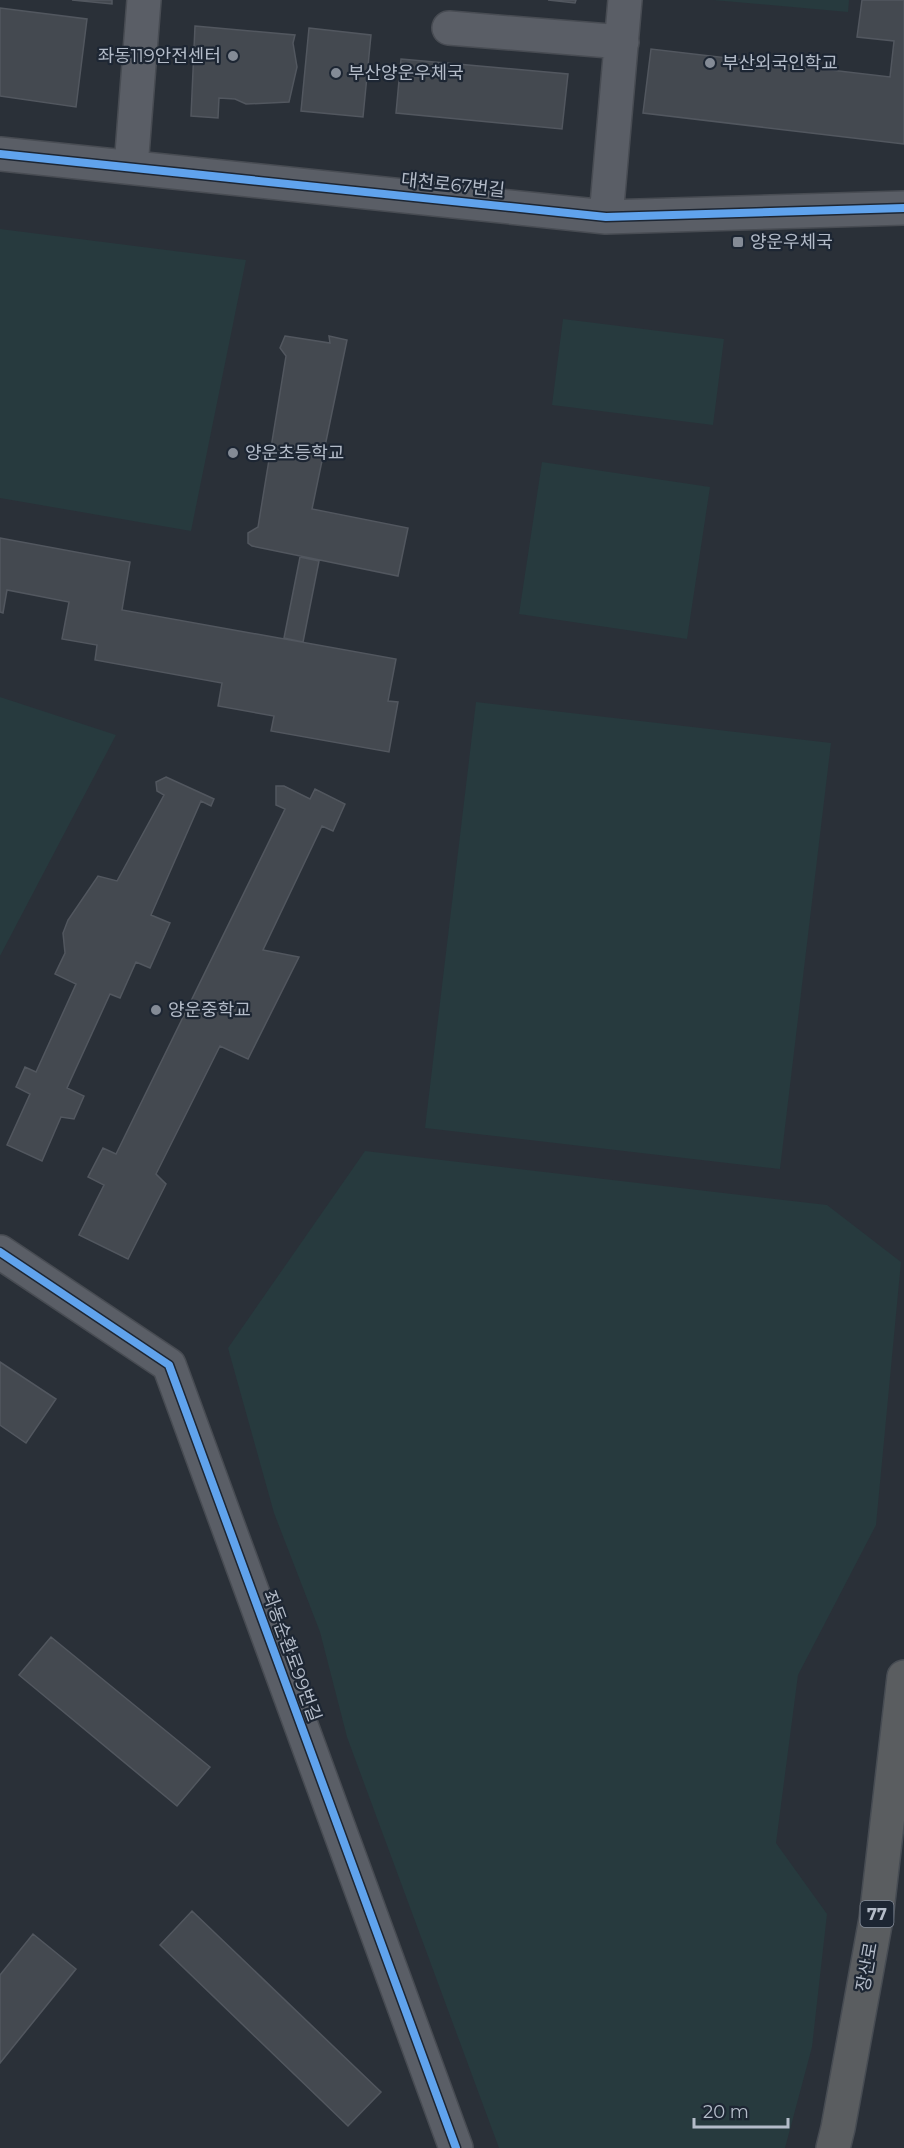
<svg xmlns="http://www.w3.org/2000/svg" width="904" height="2148" font-family="Montserrat,'Noto Sans KR',sans-serif">
  <style>
    .green { fill: #273a3e }
    .building { fill: #444950; stroke: #52575f; stroke-width: 1.5 }
    .lines { fill: none; stroke-linecap: round; stroke-linejoin: round }
    .minor-casing { stroke: #484c53; stroke-width: 36 }
    .highway-casing { stroke: #474c53; stroke-width: 36 }
    .minor { stroke: #5a5e66; stroke-width: 33 }
    .highway { stroke: #5a5d60; stroke-width: 33 }
    .cycleway-casing { stroke: #1d2633; stroke-width: 11 }
    .cycleway { stroke: #60a3ed; stroke-width: 8 }
    .poi-dot { fill: #848b96; stroke: #1d2633; stroke-width: 2 }
    .labels { text-anchor: middle; dominant-baseline: central; stroke-width: 4.5; stroke-linejoin: round; paint-order: stroke }
    .shield { fill: #1d2633; stroke: #878f9c; stroke-width: 1.5 }
    .shield-label { font-size: 16px; font-weight: bold; fill: #b4bcc9 }
    .poi-label { font-size: 18px; fill: #b4bcc9; stroke: #1d2633; text-anchor: start }
    .street-label { font-size: 18px; fill: #b4bcc9; stroke: #1d2633 }
  </style>
  <rect width="100%" height="100%" fill="#2a3038"/>
  <path class="green" d="M713 0H849L848 12Z
    M0 229 246 260 191 531 0 498Z
    M563 319 724 339 713 425 552 405Z
    M542 462 710 487 687 639 519 614Z
    M0 697 116 735 0 956Z
    M476 702 831 743 780 1169 425 1128Z
    M365 1151 827 1205 901 1262 876 1525 798 1675 776 1843 827 1914 812 2047 785 2148H499L347 1737 320 1632 274 1513 228 1348Z"/>
  <path class="building" d="M72 0H112V4Z
    M548 0H576L575 3Z
    M862 0H904V144L643 113 651 49 890 77 894 41 857 37Z
    M0 8 87 19 76 107 0 96Z
    M195 26 295 35 293 43 297 67 289 102 246 104 235 99 219 98 218 118 191 116Z
    M309 28 371 35 363 117 301 111Z
    M401 59 568 74 562 129 396 113Z
    M285 336 330 343 329 336 347 340 312 509 408 528 398 576 252 546 248 543V533L258 527 286 356 280 348Z
    M0 538 130 562 122 610 396 659 388 701 398 702 389 752 271 731 274 716 218 706 222 683 95 660 97 645 62 639 69 602 7 590 3 613 0 612Z
    M300 557 319 561 303 642 284 638Z
    M166 777 214 799 211 806 201 801 151 915 170 923 150 968 136 962 120 998 110 994 67 1088 84 1096 74 1119 61 1117 42 1161 7 1145 30 1094 16 1087 25 1067 36 1072 76 984 55 974 65 953 63 933 68 920 98 876 117 881 164 795 157 791 156 782Z
    M276 786H284L310 799 315 789 345 804 333 831 322 826 263 950 299 957 248 1059 220 1046 156 1174 166 1184 128 1259 79 1235 104 1185 88 1177 103 1148 116 1154 285 809 276 805Z
    M0 1362 56 1399 26 1443 0 1425Z
    M51 1637 210 1767 177 1806 19 1675Z
    M192 1911 381 2092 348 2126 160 1945Z
    M33 1934 76 1969 0 2063V1975Z"/>
  <g class="lines">
    <defs>
      <path id="minor" d="M449 28 622 42
        M0 154 606 217 904 208
        M131 167 144 0
        M606 217 625 0
        M0 1252 169 1365 456 2148"/>
      <path id="highway" d="M833 2148 838 2128 876 1919 904 1677"/>
    </defs>
    <use href="#minor" class="minor-casing"/>
    <use href="#highway" class="highway-casing"/>
    <use href="#minor" class="minor"/>
    <use href="#highway" class="highway"/>
    <defs>
      <path id="cycleway" d="M0 154 606 217 904 208
        M0 1252 169 1365 456 2148"/>
    </defs>
    <use href="#cycleway" class="cycleway-casing"/>
    <use href="#cycleway" class="cycleway"/>
  </g>
  <g class="poi-dot">
    <circle cx="233" cy="56" r="6"/>
    <circle cx="710" cy="63" r="6"/>
    <circle cx="336" cy="73" r="6"/>
    <rect x="732" y="236" width="12" height="12" rx="3"/>
    <circle cx="233" cy="453" r="6"/>
    <circle cx="156" cy="1010" r="6"/>
  </g>
  <g class="labels">
    <rect class="shield" x="860.5" y="1901" width="33" height="26" rx="4.5"/>
    <g class="shield-label">
      <text x="877" y="1914">77</text>
    </g>
    <g class="poi-label">
      <text x="221" y="56" text-anchor="end">좌동119안전센터</text>
      <text x="722" y="63">부산외국인학교</text>
      <text x="348" y="73">부산양운우체국</text>
      <text x="750" y="242">양운우체국</text>
      <text x="245" y="453">양운초등학교</text>
      <text x="168" y="1010">양운중학교</text>
    </g>
    <g class="street-label">
      <text transform="translate(453 185) rotate(6)">대천로67번길</text>
      <text transform="translate(292 1656) rotate(70)">좌동순환로99번길</text>
      <text transform="translate(867 1967) rotate(-80)">장산로</text>
    </g>
  </g>
  <path d="M694 2118v9h94v-9" fill="none" stroke="#b4bcc9" stroke-width="3"/>
  <text x="703" y="2118" font-size="18" fill="#b4bcc9" stroke="#1d2633" stroke-width="4.5" paint-order="stroke">20 m</text>
</svg>
